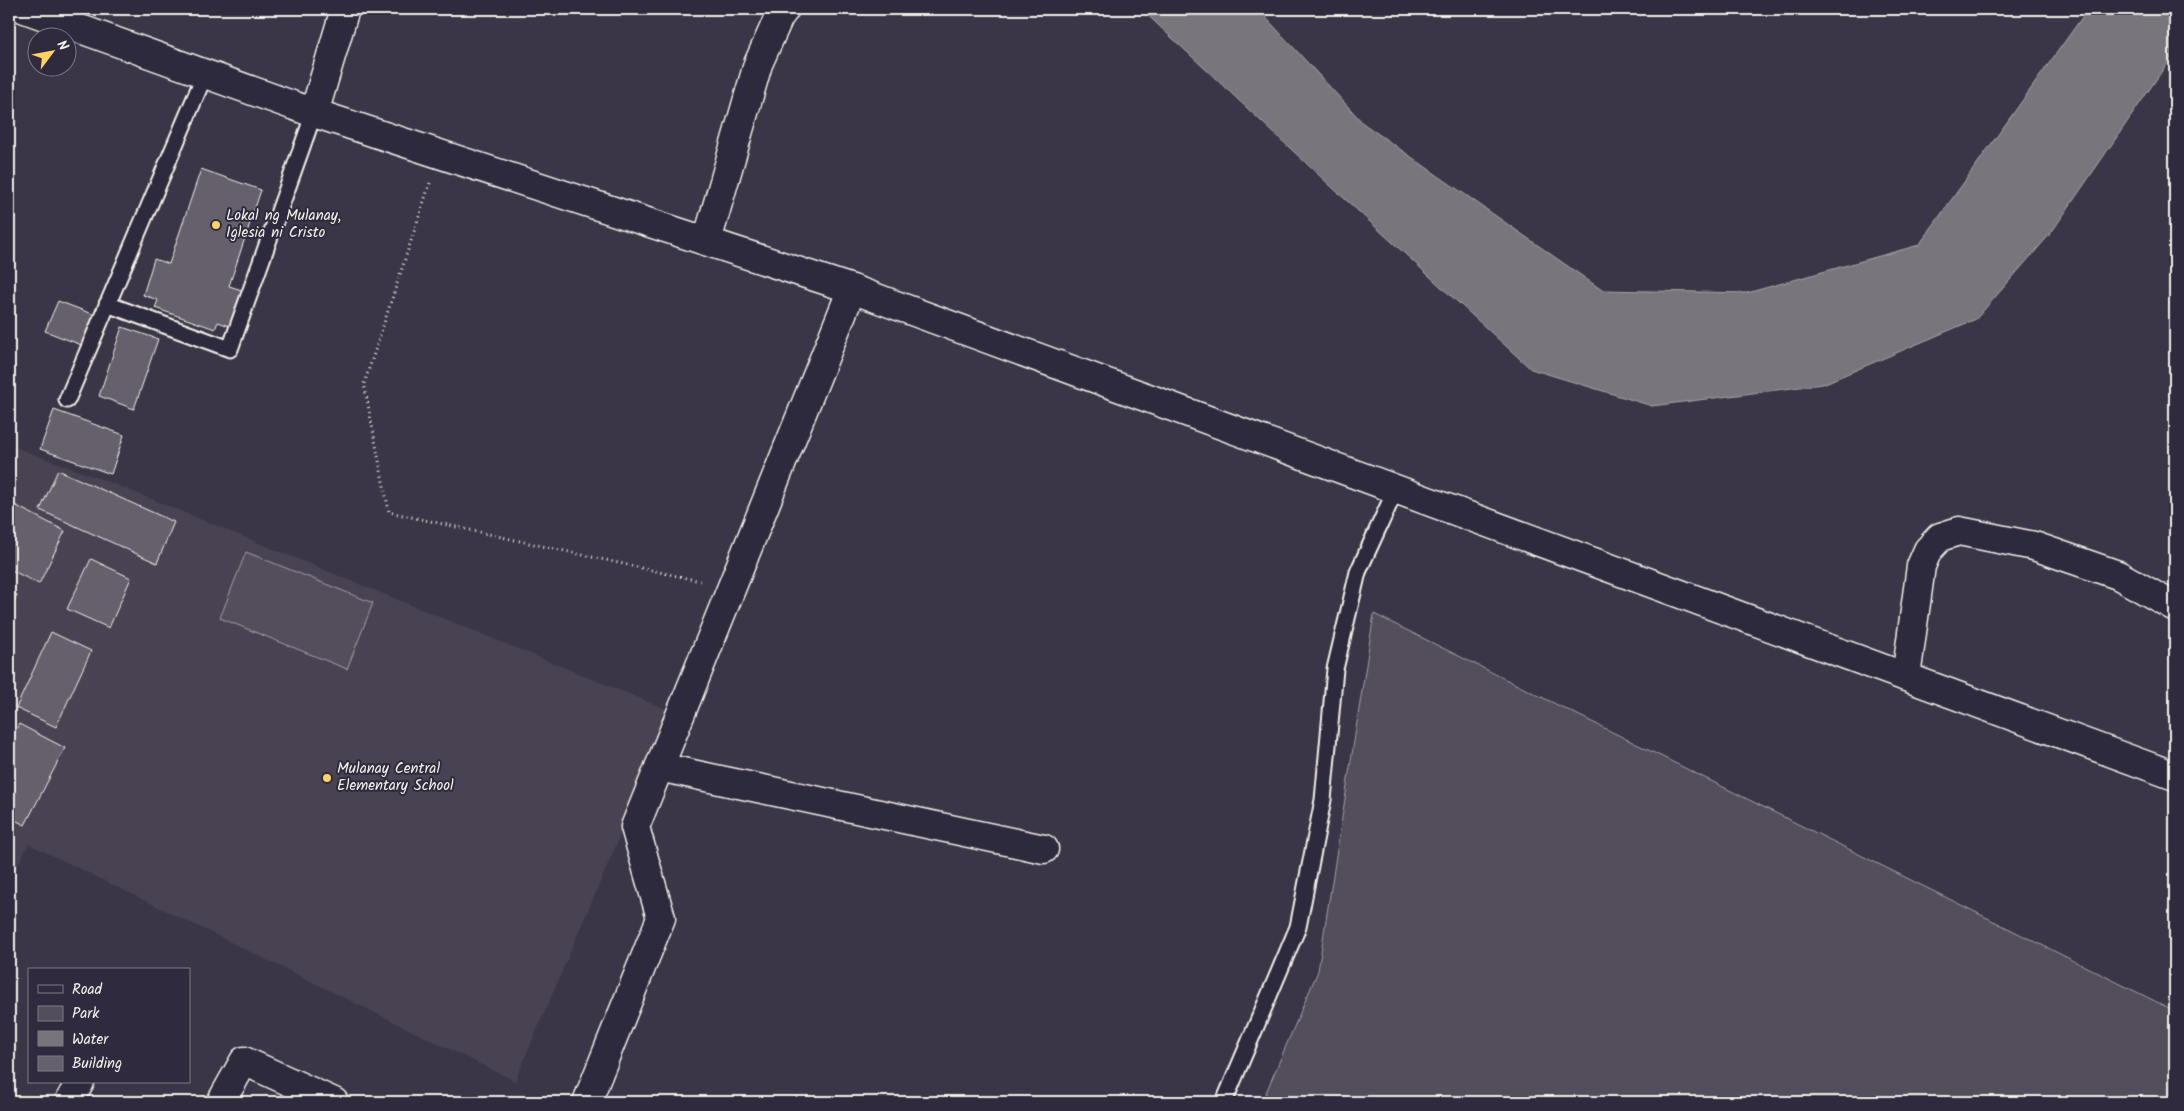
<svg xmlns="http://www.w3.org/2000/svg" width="2184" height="1111" font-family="Kalam,sans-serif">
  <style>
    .built { fill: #484352 }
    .green { fill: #534e5c; stroke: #a4a0a2 }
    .water { fill: #78747b; stroke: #aaa6a7 }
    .building { fill: #65616c; stroke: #f4f1e8 }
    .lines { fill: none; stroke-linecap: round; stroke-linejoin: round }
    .lane-casing { stroke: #f4f1e8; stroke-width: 19 }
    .street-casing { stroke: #f4f1e8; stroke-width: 31 }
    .secondary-casing { stroke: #f4f1e8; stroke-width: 31 }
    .path { stroke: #f4f1e8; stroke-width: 3; stroke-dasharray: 1 4; stroke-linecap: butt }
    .lane { stroke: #2f2a3d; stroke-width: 15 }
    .street { stroke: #2f2a3d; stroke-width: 28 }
    .secondary { stroke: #2f2a3d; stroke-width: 28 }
    .poi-dot { fill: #ffd166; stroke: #2f2a3d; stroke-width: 2 }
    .labels { text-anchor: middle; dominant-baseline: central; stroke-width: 4; stroke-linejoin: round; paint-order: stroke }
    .poi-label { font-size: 15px; fill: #f4f1e8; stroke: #2f2a3d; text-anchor: start }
  </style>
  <rect width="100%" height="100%" fill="#3b3647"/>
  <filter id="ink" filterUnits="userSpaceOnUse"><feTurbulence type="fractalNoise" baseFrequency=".02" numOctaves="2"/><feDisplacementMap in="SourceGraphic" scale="10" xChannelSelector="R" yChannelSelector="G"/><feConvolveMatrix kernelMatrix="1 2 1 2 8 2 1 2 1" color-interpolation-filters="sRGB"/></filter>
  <g filter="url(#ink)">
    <path class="built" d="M9 445 114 484 673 712 515 1081 29 844 9 880Z"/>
    <path class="green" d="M246 552 373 603 347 669 220 618Z
      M1374 614 2175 1011V1102H1262L1318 971Z"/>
    <path class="water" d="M1141 9H1258L1364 124 1602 290 1747 293 1919 245 2088 9H2175V52L2051 233 1976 319 1823 384 1652 406 1531 369 1322 178Z"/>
    <path class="building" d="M201 169 261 190 229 286 245 291 232 327 218 322 215 329 155 308 158 300 143 295 154 259 169 264Z
      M58 301 95 315 84 346 45 331Z
      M122 327 158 339 134 409 99 396Z
      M54 410 124 435 111 474 40 449Z
      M58 470 174 522 157 563 40 510Z
      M9 502 65 531 39 584 9 569Z
      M91 559 131 578 109 628 67 609Z
      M9 590 17 595 9 612Z
      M51 632 91 651 56 727 16 708Z
      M19 724 65 748 25 825 9 817V743Z"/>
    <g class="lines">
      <defs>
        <path id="lane" d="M107 304 230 349 314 113
          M67 400 205 74
          M1224 1102 1298 927 1323 800 1335 669 1358 572 1396 489"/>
        <path id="street" d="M314 113 345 9
          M707 241 758 64 779 17 785 9
          M1906 677 1921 566 1928 550 1940 537 1959 531 2034 546 2118 575 2175 607
          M659 767 1044 849
          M69 1102 80 1082
          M221 1102 244 1061 334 1102
          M587 1102 661 918 635 827 852 289"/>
        <path id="secondary" d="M25 9 314 113 852 289 2175 776"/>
      </defs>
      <use href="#lane" class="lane-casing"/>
      <use href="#street" class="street-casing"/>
      <use href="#secondary" class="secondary-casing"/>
      <path class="path" d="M430 183 364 384 389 512 700 581"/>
      <use href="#lane" class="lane"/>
      <use href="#street" class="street"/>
      <use href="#secondary" class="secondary"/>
    </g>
  </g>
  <g class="poi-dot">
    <circle cx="216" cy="225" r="5"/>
    <circle cx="327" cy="778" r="5"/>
  </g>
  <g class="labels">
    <g class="poi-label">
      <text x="226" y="216">Lokal ng Mulanay,<tspan x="226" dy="17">Iglesia ni Cristo</tspan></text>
      <text x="337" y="769">Mulanay Central<tspan x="337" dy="17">Elementary School</tspan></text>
    </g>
  </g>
  <rect width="2184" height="1111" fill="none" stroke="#2f2a3d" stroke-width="30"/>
  <rect x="15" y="15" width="2154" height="1081" fill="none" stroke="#f4f1e8" stroke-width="2" filter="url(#ink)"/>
  <rect x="28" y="968" width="162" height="115" fill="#2f2a3d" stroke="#7e7a81"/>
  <rect x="38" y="985" width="25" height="8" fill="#2f2a3d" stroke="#7e7a81"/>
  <text x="72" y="994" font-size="15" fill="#f4f1e8">Road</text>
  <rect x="38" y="1006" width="25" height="15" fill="#534e5c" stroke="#7e7a81"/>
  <text x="72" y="1018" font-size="15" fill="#f4f1e8">Park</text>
  <rect x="38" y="1031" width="25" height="15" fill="#78747b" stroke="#7e7a81"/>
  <text x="72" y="1044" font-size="15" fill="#f4f1e8">Water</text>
  <rect x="38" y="1056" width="25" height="15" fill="#65616c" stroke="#7e7a81"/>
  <text x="72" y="1068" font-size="15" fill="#f4f1e8">Building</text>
  <g transform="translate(52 52) rotate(58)"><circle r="24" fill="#2f2a3d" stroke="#7e7a81"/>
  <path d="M0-4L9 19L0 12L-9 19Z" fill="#ffd166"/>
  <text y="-8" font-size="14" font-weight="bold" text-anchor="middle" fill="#f4f1e8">N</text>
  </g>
</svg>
